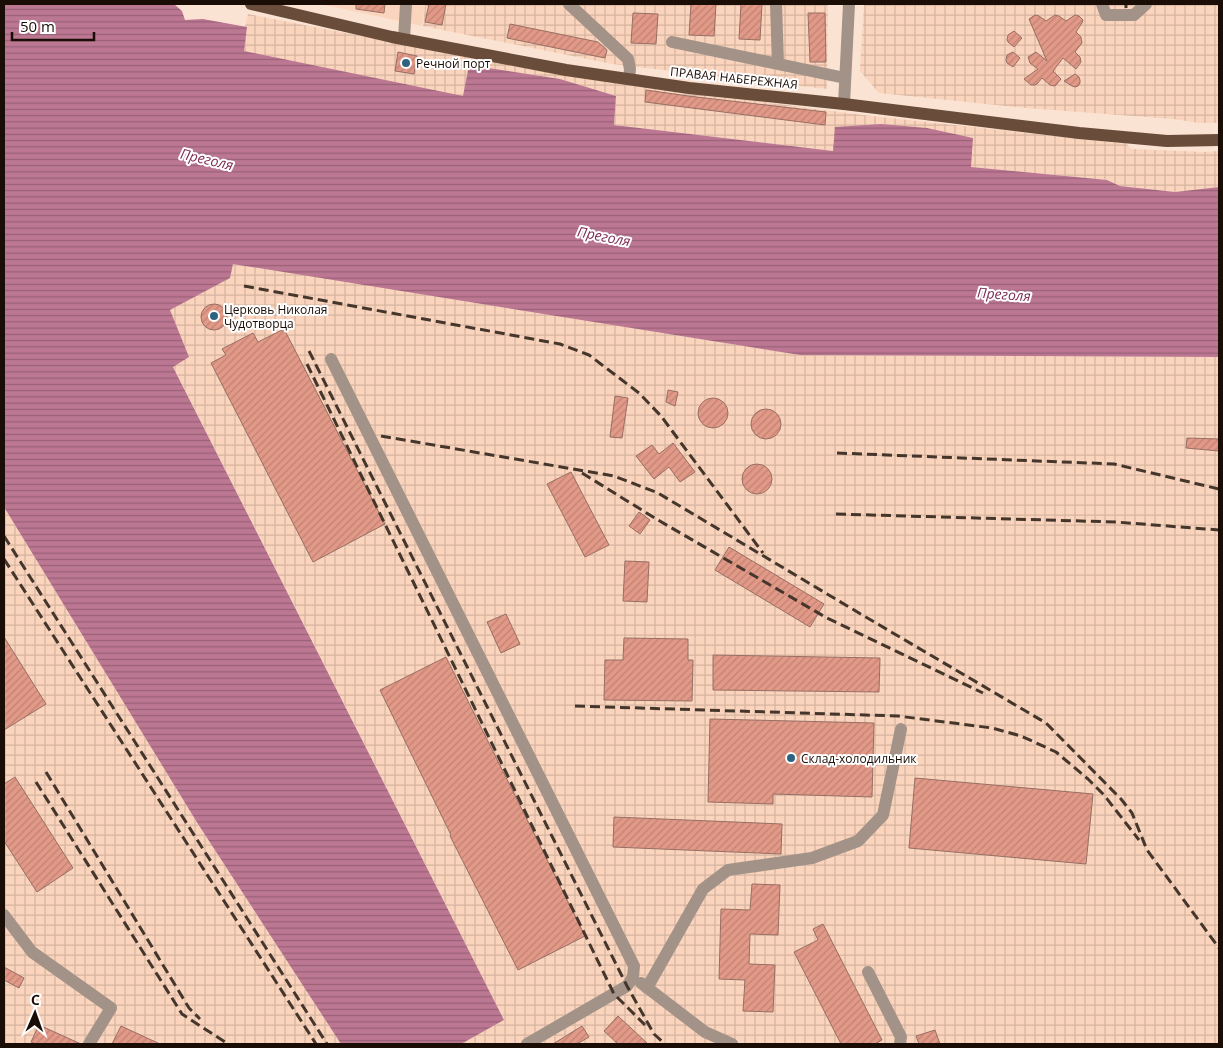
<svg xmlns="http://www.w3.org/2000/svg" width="1223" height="1048" font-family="'Open Sans',sans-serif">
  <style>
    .built { fill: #fad4bc }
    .industrial { fill: url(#industrial-grid) }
    .water { fill: url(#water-rules) }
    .building { fill: url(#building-hatch); stroke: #986e64 }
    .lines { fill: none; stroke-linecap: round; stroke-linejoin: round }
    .minor { stroke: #a39288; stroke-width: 12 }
    .major { stroke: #694d3a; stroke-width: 12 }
    .rail { stroke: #45362c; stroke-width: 3; stroke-dasharray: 10 5; stroke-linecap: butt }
    .poi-dot { fill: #2e637f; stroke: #fff; stroke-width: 2 }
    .labels { text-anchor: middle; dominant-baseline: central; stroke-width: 4; stroke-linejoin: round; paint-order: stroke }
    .poi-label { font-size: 12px; fill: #1a0d05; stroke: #fff; text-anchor: start }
    .street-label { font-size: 12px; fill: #1a0d05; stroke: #fff }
    .water-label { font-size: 14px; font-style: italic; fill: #7f2b52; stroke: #fff }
  </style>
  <defs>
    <pattern id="industrial-grid" width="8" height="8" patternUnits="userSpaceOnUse" patternTransform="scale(1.25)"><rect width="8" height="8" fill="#fad4bc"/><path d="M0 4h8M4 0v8" fill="none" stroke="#d6b5a0"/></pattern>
    <pattern id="water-rules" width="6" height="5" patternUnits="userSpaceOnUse" patternTransform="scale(1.25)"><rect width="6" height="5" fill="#bc7793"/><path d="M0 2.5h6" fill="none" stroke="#986076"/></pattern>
    <pattern id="building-hatch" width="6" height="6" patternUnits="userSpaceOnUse" patternTransform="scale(1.25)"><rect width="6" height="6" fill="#e29987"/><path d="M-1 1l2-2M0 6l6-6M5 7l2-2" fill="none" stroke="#c18373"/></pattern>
  </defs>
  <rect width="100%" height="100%" fill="#fbe3d3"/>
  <path class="built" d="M317 4H425L422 26 335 7Z"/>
  <path class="industrial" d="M425 4H828L827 89 612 64 423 26Z
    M864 4H1219V123H1200L1173 119 1026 108 879 93 860 71Z
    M248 14 470 57 618 83 863 115 1108 142 1126 143 1131 149 1205 152 1219 151V187L1175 192 1120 186 1107 180 970 167 836 127 834 151 614 125 616 96 560 79 469 65 464 97 243 51 247 28 245 27Z
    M233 263 800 355 1219 357V1044H461L504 1020 173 366 188 357 170 310 229 278Z
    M4 507 198 824 341 1044H4Z"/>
  <path class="water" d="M4 4H174L182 11 185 20 203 19 247 27 244 51 463 96 469 65 560 79 616 96 614 125 833 151 835 127 881 124 927 128 973 138 971 167 1107 180 1120 186 1175 192 1219 187V357L800 355 233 264 230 278 170 310 189 357 173 367 504 1020 461 1044H341L198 824 4 507Z"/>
  <path class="building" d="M356 4H385L384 13 356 9Z
    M429 4H446L442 25 425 22Z
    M691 4H716L714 36 689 35Z
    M741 4H762L760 40 739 39Z
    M633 13 658 14 656 44 631 43Z
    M808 13H825L826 62H810Z
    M1035 15 1039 16 1046 21 1055 15 1059 16 1066 21 1075 15 1079 16 1083 20 1082 23 1076 32 1081 37 1082 43 1075 52 1080 57 1081 62 1076 69 1063 58 1053 71 1061 79 1056 85 1054 86 1050 85 1042 78 1037 84 1034 85H1031L1024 79 1038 69 1030 63 1028 57 1036 52 1047 61 1029 19Z
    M510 24 598 42 607 50 605 58 507 38Z
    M1014 31 1022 38 1014 47 1008 42 1007 40 1008 35Z
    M398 52 417 56 414 74 395 71Z
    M1013 52 1020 58 1013 67 1007 63 1006 60 1007 55Z
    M1075 74 1079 77 1080 80V83L1078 86 1075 87 1072 86 1064 81Z
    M646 90 688 96 826 112 825 125 645 102Z
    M201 317a13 13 0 1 1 26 0a13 13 0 1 1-26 0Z
    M284 329 385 524 313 562 211 363 226 355 222 349 253 333 258 342Z
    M668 390 678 392 675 406 666 402Z
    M615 396 628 398 622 438 610 437Z
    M698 413a15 15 0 1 1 30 0a15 15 0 1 1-30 0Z
    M751 424a15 15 0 1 1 30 0a15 15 0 1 1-30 0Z
    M1187 438 1219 439V451L1186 448Z
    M673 443 695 472 680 482 669 467 654 479 636 456 652 445 659 454Z
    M742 479a15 15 0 1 1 30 0a15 15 0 1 1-30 0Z
    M571 472 609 545 585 557 547 484Z
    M639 512 650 520 640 534 629 526Z
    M729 547 824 604 810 627 715 570Z
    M625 561 649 562 647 602 623 601Z
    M506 614 520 644 501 653 487 622Z
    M4 637 46 704 4 730Z
    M624 638 688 639V660H693L692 701 604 700 605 660H623Z
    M713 655 880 658 879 692 713 690Z
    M446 657 585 936 518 970 450 836 451 835 380 690Z
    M710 719 874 723 872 797 773 794V804L708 802Z
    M15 777 73 868 37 892 4 841V784Z
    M915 778 1093 794 1086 864 909 848Z
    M614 817 782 824 781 854 613 847Z
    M752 884 780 885 778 935 750 934 749 964 775 965 773 1012 743 1011 745 980 719 979 721 909 750 910Z
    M823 924 882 1040 875 1044H841L794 952 818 940 813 929Z
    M4 967 24 978 19 988 4 980Z
    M618 1016 648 1044H618L604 1031Z
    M39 1025 81 1044H36L31 1042Z
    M121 1026 160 1044H112Z
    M582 1026 589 1037 577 1044H553Z
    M935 1030 940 1044H919L916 1036Z"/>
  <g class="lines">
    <path class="minor" d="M569 4 628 59 630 69 629 79
      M776 4 778 64
      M1102 4 1106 15H1134L1146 4
      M404 39 406 4
      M672 42 845 78
      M844 104 849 4
      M331 359 634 966 633 977 627 986 527 1044
      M4 915 32 952 111 1008 89 1044
      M868 972 901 1037 900 1044
      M641 983 705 1032 732 1044
      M647 988 703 889 728 870 812 858 858 841 883 815 901 729"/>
    <path class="major" d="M251 4 392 37 566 70 689 88 844 104 1079 133 1167 141 1219 140"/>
    <path class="rail" d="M1126 8V4
      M244 286 560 344 589 355 639 393 661 416 763 553
      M309 351 627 986 654 1034 665 1044
      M307 364 614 994 645 1025
      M381 436 614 476 658 493 859 613 1046 723 1121 799 1132 813 1147 850 1219 948
      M837 453 1114 464 1219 489
      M582 473 658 520 827 618 983 693
      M836 514 1116 522 1219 530
      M4 536 327 1044
      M4 559 316 1044
      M575 706 898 716 992 728 1021 736 1056 752 1088 779 1104 795 1139 840
      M46 772 189 1008 200 1019
      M36 782 182 1014 228 1044"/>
  </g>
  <g class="poi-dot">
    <circle cx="406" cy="63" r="5"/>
    <circle cx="214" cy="316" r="5"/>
    <circle cx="791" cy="758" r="5"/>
  </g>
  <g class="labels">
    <g class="poi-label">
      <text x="416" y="63">Речной порт</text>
      <text x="224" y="309">Церковь Николая<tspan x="224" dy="14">Чудотворца</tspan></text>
      <text x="801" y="758">Склад-холодильник</text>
    </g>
    <g class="street-label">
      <text transform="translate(734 78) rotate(6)">ПРАВАЯ НАБЕРЕЖНАЯ</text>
    </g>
    <g class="water-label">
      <text transform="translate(207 159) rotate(13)">Преголя</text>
      <text transform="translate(604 236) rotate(11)">Преголя</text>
      <text transform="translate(1004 294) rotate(4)">Преголя</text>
    </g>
  </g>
  <rect width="1223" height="1048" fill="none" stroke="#1a0d05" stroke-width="10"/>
  <g transform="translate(35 1013) rotate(2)" stroke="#ffffff" stroke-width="4" paint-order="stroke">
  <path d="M0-4L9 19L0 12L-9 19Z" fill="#1a0d05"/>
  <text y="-8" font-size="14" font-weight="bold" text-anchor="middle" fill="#1a0d05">С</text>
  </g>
  <path d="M12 32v8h82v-8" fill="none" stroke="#1a0d05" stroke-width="2.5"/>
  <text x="20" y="32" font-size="15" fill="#1a0d05" stroke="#ffffff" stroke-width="4" paint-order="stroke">50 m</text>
</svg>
